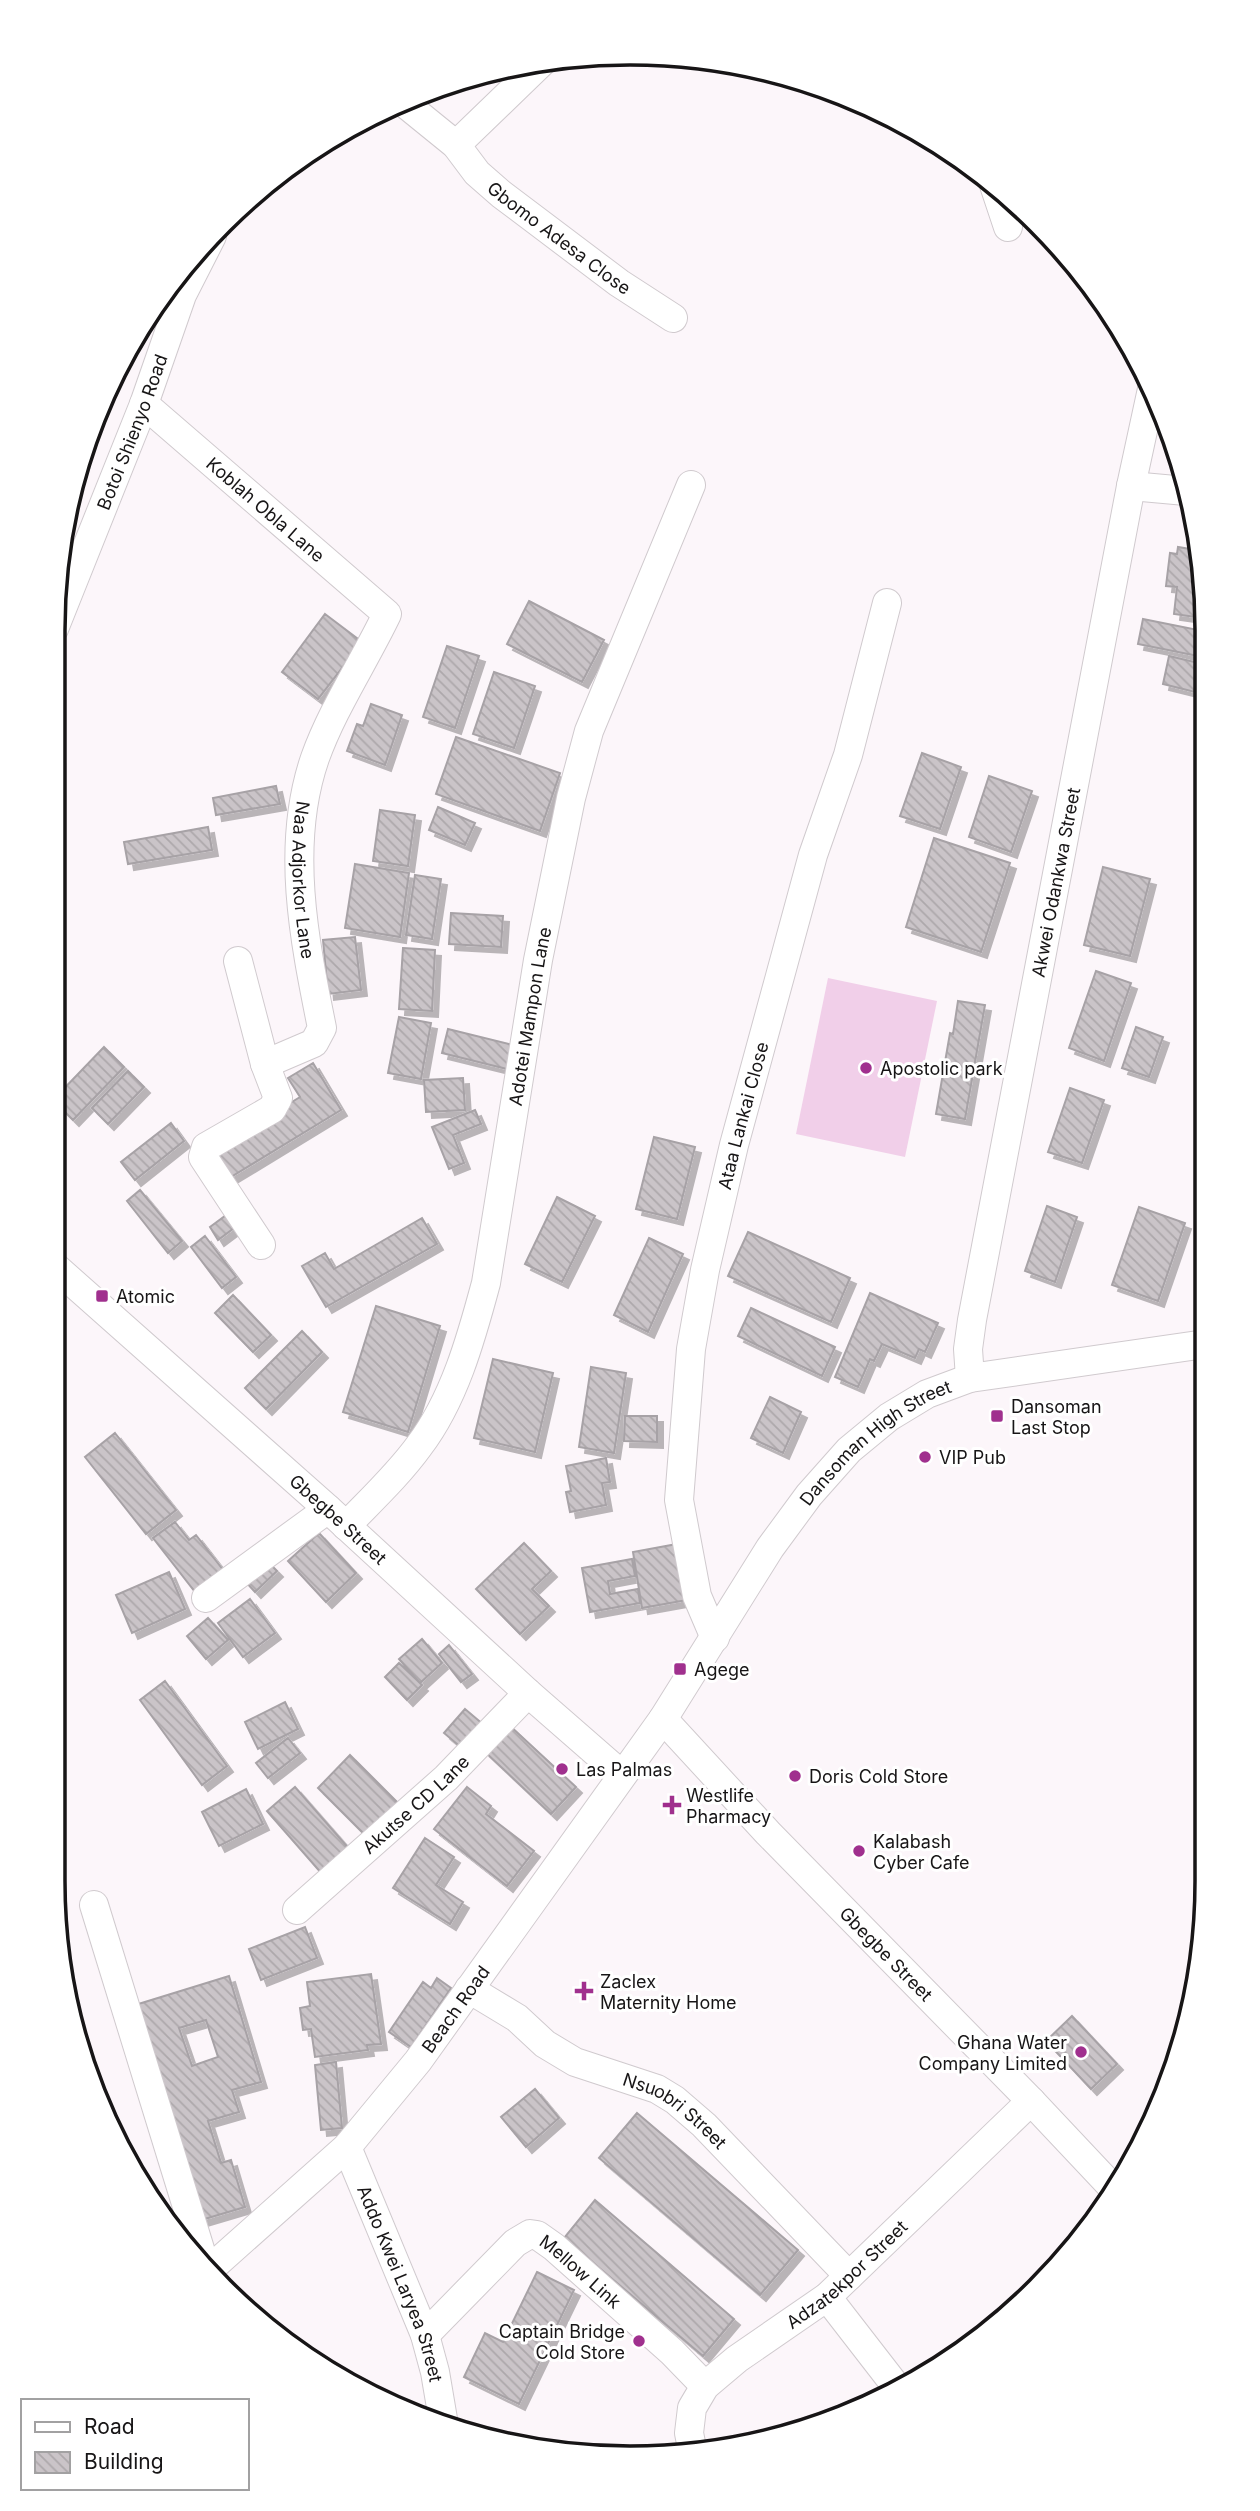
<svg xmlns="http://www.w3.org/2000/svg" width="1260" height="2511" font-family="Inter,sans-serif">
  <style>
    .pitch { fill: #f1cfe9 }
    .building { fill: url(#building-back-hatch); stroke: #a7a2a6; stroke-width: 2; fill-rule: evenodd; filter: url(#shadow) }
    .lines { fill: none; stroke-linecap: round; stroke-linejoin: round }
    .minor-casing { stroke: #d0cace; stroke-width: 30 }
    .minor { stroke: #fff; stroke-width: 28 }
    .poi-dot { fill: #a0308e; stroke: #fff; stroke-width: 2.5 }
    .labels { text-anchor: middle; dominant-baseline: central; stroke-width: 6; stroke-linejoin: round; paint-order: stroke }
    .street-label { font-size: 18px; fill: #171516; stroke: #fff }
    .poi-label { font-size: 18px; fill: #171516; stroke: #fff; text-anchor: start }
    .rim { fill: none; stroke: #171516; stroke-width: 3.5 }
  </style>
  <defs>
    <pattern id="building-back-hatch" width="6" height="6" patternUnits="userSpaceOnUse" patternTransform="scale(1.75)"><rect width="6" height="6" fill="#cac4c8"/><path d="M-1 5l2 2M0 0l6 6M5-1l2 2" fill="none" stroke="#ada8ab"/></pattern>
    <filter id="shadow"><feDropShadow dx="6" dy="6" stdDeviation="0" flood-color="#0004"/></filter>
  </defs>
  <rect width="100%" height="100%" fill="#fcf6fa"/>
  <path class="pitch" d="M828 978 937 1001 905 1157 796 1134Z"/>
  <path class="building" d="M1197 543 1200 544 1203 555V618L1174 614 1177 587 1166 586 1170 553 1177 554 1178 547 1196 550Z
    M529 601 604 640 582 682 507 644Z
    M325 614 362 642 318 699 282 672Z
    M1143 619 1203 631V657L1138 644Z
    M447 646 479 656 455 728 423 717Z
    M1169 656 1203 664V694L1163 684Z
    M494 672 535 686 514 748 473 734Z
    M371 704 402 715 385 765 347 751 357 724 363 726Z
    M456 737 560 773 540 831 436 794Z
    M922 753 961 767 940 829 900 816Z
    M989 776 1032 791 1011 852 969 837Z
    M276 786 280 804 216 815 213 798Z
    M438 807 475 823 465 845 429 830Z
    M380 810 415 815 408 866 373 861Z
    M208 827 212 850 128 864 124 842Z
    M934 838 1010 863 981 952 906 927Z
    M355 864 409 873 400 937 345 928Z
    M1103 867 1150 879 1130 956 1084 945Z
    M415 875 441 879 432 939 406 935Z
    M451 913 503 916 501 947 449 944Z
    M355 937 361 990 328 994 323 940Z
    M403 948 435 950 432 1011 399 1009Z
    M1096 971 1131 983 1104 1061 1069 1048Z
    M958 1001 985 1005 965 1119 936 1114 950 1033 953 1034Z
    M399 1017 431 1023 421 1079 388 1073Z
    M1136 1027 1163 1037 1149 1077 1122 1068Z
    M448 1029 513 1045 507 1069 442 1053Z
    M104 1047 124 1067 73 1120 53 1100Z
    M313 1063 341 1110 226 1180 209 1153 300 1097 288 1078Z
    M128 1071 144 1087 108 1124 92 1108Z
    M463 1078 465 1110 426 1112 424 1080Z
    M1070 1088 1104 1100 1082 1163 1048 1152Z
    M475 1110 481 1124 453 1135 464 1163 449 1169 432 1127Z
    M171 1123 184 1141 135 1180 121 1162Z
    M654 1137 695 1147 677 1219 636 1209Z
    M140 1190 182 1241 168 1253 127 1201Z
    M557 1197 595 1216 562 1282 525 1264Z
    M1047 1206 1077 1217 1055 1282 1025 1271Z
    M1139 1207 1185 1223 1158 1301 1112 1285Z
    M229 1213 238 1225 218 1240 210 1227Z
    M422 1218 437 1244 326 1307 302 1266 325 1253 334 1269Z
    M748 1232 850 1278 831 1322 728 1276Z
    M205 1236 236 1277 222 1288 191 1247Z
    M649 1238 683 1254 648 1332 614 1315Z
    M870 1293 938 1323 925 1352 919 1349 915 1358 882 1344 874 1361 870 1359 858 1387 835 1377Z
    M233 1295 271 1335 253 1352 215 1313Z
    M376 1306 440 1326 408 1432 343 1412Z
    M751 1308 835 1347 822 1376 738 1336Z
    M302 1331 322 1352 266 1409 245 1388Z
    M493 1359 553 1373 535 1452 474 1438Z
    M591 1367 626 1373 614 1453 579 1447Z
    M770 1397 801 1412 783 1453 751 1438Z
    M625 1416H657V1442L624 1441Z
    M115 1433 176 1510 146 1534 85 1457Z
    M606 1458 610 1482 602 1483 606 1505 570 1512 566 1492 571 1491 566 1466Z
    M175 1522 189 1540 196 1535 227 1575 199 1597 153 1538Z
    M319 1533 356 1573 326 1602 288 1561Z
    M524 1543 551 1571 532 1589 549 1606 520 1634 476 1589Z
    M677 1544 687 1600 642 1608 633 1552Z
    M632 1559 635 1576 608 1581 610 1594 638 1589 640 1603 590 1612 582 1568Z
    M267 1561 277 1571 255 1592 245 1581Z
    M169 1572 185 1609 132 1633 116 1595Z
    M250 1599 275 1633 243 1657 218 1623Z
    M208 1618 228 1640 206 1659 187 1636Z
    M422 1639 442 1663 420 1683 399 1659Z
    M449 1645 472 1674 461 1682 439 1654Z
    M399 1663 422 1685 407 1700 385 1677Z
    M165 1681 227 1766 202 1785 140 1700Z
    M285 1702 298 1729 258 1749 245 1722Z
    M465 1709 484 1725 463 1749 444 1733Z
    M508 1724 576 1787 551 1814 484 1751Z
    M288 1738 300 1753 268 1778 256 1763Z
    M350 1755 399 1804 367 1837 318 1788Z
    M295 1787 351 1851 323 1875 267 1811Z
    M467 1787 491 1806 486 1814 534 1851 507 1886 434 1829Z
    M246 1789 263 1824 219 1846 202 1812Z
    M425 1838 454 1857 436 1885 463 1902 450 1924 393 1888Z
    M305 1927 317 1958 261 1980 249 1949Z
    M371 1974 381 2044 367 2045 368 2050 315 2057 311 2029 303 2030 300 2008 310 2006 307 1982Z
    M229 1976 261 2082 232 2090 239 2112 208 2121 221 2163 231 2160 245 2207 198 2221 132 2006ZM206 2020 218 2057 192 2066 179 2028Z
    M437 1978 451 1988 411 2047 389 2032 423 1982 431 1988Z
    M1072 2016 1117 2064 1091 2089 1046 2041Z
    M336 2062 342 2128 321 2130 315 2065Z
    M535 2089 559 2118 526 2147 501 2117Z
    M637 2113 798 2250 760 2295 599 2158Z
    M595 2200 734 2319 703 2356 564 2238Z
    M537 2272 574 2290 519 2404 464 2377 485 2333 503 2342Z"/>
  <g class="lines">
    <defs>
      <g id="minor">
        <path id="s1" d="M403 102 456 145 477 173 501 194 619 283 673 318"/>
        <path d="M456 145 544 60"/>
        <path d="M994 185 1008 227"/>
        <path id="s2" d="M144 404 387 614C364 662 333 708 315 758 285 845 304 939 322 1028L314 1043 265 1064 278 1098 272 1109 206 1147 203 1157 261 1245"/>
        <path d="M1131 486 1186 491"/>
        <path id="s3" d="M54 629 144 404 182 295 212 236"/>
        <path d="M238 961 265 1064"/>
        <path id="s4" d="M53 1265 328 1509 528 1693 622 1775"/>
        <path id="s5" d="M970 1378 968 1349 972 1320 1131 486 1152 389"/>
        <path id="s6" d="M346 1526C371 1500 398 1475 419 1446 454 1400 471 1339 486 1283L538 960 571 798 589 731 691 485"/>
        <path d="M206 1598 328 1509"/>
        <path id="s7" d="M715 1638 697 1596 679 1500 691 1349 705 1270 734 1145 813 855 848 755 887 603"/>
        <path id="s8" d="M663 1719 768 1833 1031 2101 1112 2187"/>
        <path d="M94 1905 204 2262"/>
        <path id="s9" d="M297 1910 446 1778 528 1693"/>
        <path id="s10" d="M469 1989 517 2018 545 2044 575 2062 657 2089 675 2100 704 2125 849 2276"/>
        <path id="s11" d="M347 2147 425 2335 435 2372 444 2425"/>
        <path id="s12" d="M210 2269 347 2147 418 2061 663 1719 770 1548 809 1495 849 1450 889 1417 927 1394 970 1378 1205 1344"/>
        <path d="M827 2297 899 2390"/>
        <path id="s13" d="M425 2335 515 2243 530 2234 537 2235 554 2247 672 2352 705 2386"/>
        <path id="s14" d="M693 2453 689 2433 692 2408 705 2386 737 2359 827 2297 1031 2101"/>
      </g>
    </defs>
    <use href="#minor" class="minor-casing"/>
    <use href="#minor" class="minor"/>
  </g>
  <g class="poi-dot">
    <circle cx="866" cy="1068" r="7"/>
    <rect x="95" y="1289" width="14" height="14" rx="3.5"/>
    <rect x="990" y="1409" width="14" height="14" rx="3.5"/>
    <circle cx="925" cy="1457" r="7"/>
    <rect x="673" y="1662" width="14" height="14" rx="3.5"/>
    <circle cx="562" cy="1769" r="7"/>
    <circle cx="795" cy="1776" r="7"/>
    <path d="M668.5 1794.5h7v7h7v7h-7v7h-7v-7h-7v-7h7z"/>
    <circle cx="859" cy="1851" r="7"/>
    <path d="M580.5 1980.5h7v7h7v7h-7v7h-7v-7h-7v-7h7z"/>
    <circle cx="1081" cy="2052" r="7"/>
    <circle cx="639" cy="2341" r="7"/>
  </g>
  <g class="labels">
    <g class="street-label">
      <text stroke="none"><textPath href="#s1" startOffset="208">Gbomo Adesa Close</textPath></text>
      <text stroke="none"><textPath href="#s3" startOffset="212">Botoi Shienyo Road</textPath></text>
      <text stroke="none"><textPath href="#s2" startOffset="161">Koblah Obla Lane</textPath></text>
      <text stroke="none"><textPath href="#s2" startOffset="606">Naa Adjorkor Lane</textPath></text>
      <text stroke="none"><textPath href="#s5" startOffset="504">Akwei Odankwa Street</textPath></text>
      <text stroke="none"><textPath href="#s6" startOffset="556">Adotei Mampon Lane</textPath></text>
      <text stroke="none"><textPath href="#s7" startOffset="534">Ataa Lankai Close</textPath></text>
      <text stroke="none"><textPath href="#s12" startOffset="1069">Dansoman High Street</textPath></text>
      <text stroke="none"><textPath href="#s4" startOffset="382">Gbegbe Street</textPath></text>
      <text stroke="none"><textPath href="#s9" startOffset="159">Akutse CD Lane</textPath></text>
      <text stroke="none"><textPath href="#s8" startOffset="324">Gbegbe Street</textPath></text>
      <text stroke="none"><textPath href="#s12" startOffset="359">Beach Road</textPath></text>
      <text stroke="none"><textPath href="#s10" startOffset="242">Nsuobri Street</textPath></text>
      <text stroke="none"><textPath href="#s13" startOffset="210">Mellow Link</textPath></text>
      <text stroke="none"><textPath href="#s14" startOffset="252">Adzatekpor Street</textPath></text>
      <text stroke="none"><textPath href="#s11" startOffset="147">Addo Kwei Laryea Street</textPath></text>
    </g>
    <g class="poi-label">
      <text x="880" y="1068">Apostolic park</text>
      <text x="116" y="1296">Atomic</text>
      <text x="1011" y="1406">Dansoman<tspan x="1011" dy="21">Last Stop</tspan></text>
      <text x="939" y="1457">VIP Pub</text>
      <text x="694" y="1669">Agege</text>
      <text x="576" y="1769">Las Palmas</text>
      <text x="809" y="1776">Doris Cold Store</text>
      <text x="686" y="1795">Westlife<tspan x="686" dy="21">Pharmacy</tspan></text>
      <text x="873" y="1841">Kalabash<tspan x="873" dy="21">Cyber Cafe</tspan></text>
      <text x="600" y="1981">Zaclex<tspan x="600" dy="21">Maternity Home</tspan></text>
      <text x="1067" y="2042" text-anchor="end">Ghana Water<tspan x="1067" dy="21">Company Limited</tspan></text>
      <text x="625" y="2331" text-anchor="end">Captain Bridge<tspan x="625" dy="21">Cold Store</tspan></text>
    </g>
  </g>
  <path d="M0 0H1260V2511H0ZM630 65H630A565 565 0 0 1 1195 630V1881A565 565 0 0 1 630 2446H630A565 565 0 0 1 65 1881V630A565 565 0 0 1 630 65Z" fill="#fff" fill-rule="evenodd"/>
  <path class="rim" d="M630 65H630A565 565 0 0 1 1195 630V1881A565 565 0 0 1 630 2446H630A565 565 0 0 1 65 1881V630A565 565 0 0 1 630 65Z"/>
  <rect x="21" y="2399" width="228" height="91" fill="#ffffff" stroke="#a2a1a2" stroke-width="2"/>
  <rect x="35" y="2422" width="35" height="10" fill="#ffffff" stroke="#a2a1a2" stroke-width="2"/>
  <text x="84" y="2434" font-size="21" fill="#171516">Road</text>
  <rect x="35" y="2452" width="35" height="21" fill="url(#building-back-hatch)" stroke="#a2a1a2" stroke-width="2"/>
  <text x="84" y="2469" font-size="21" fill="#171516">Building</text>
</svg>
